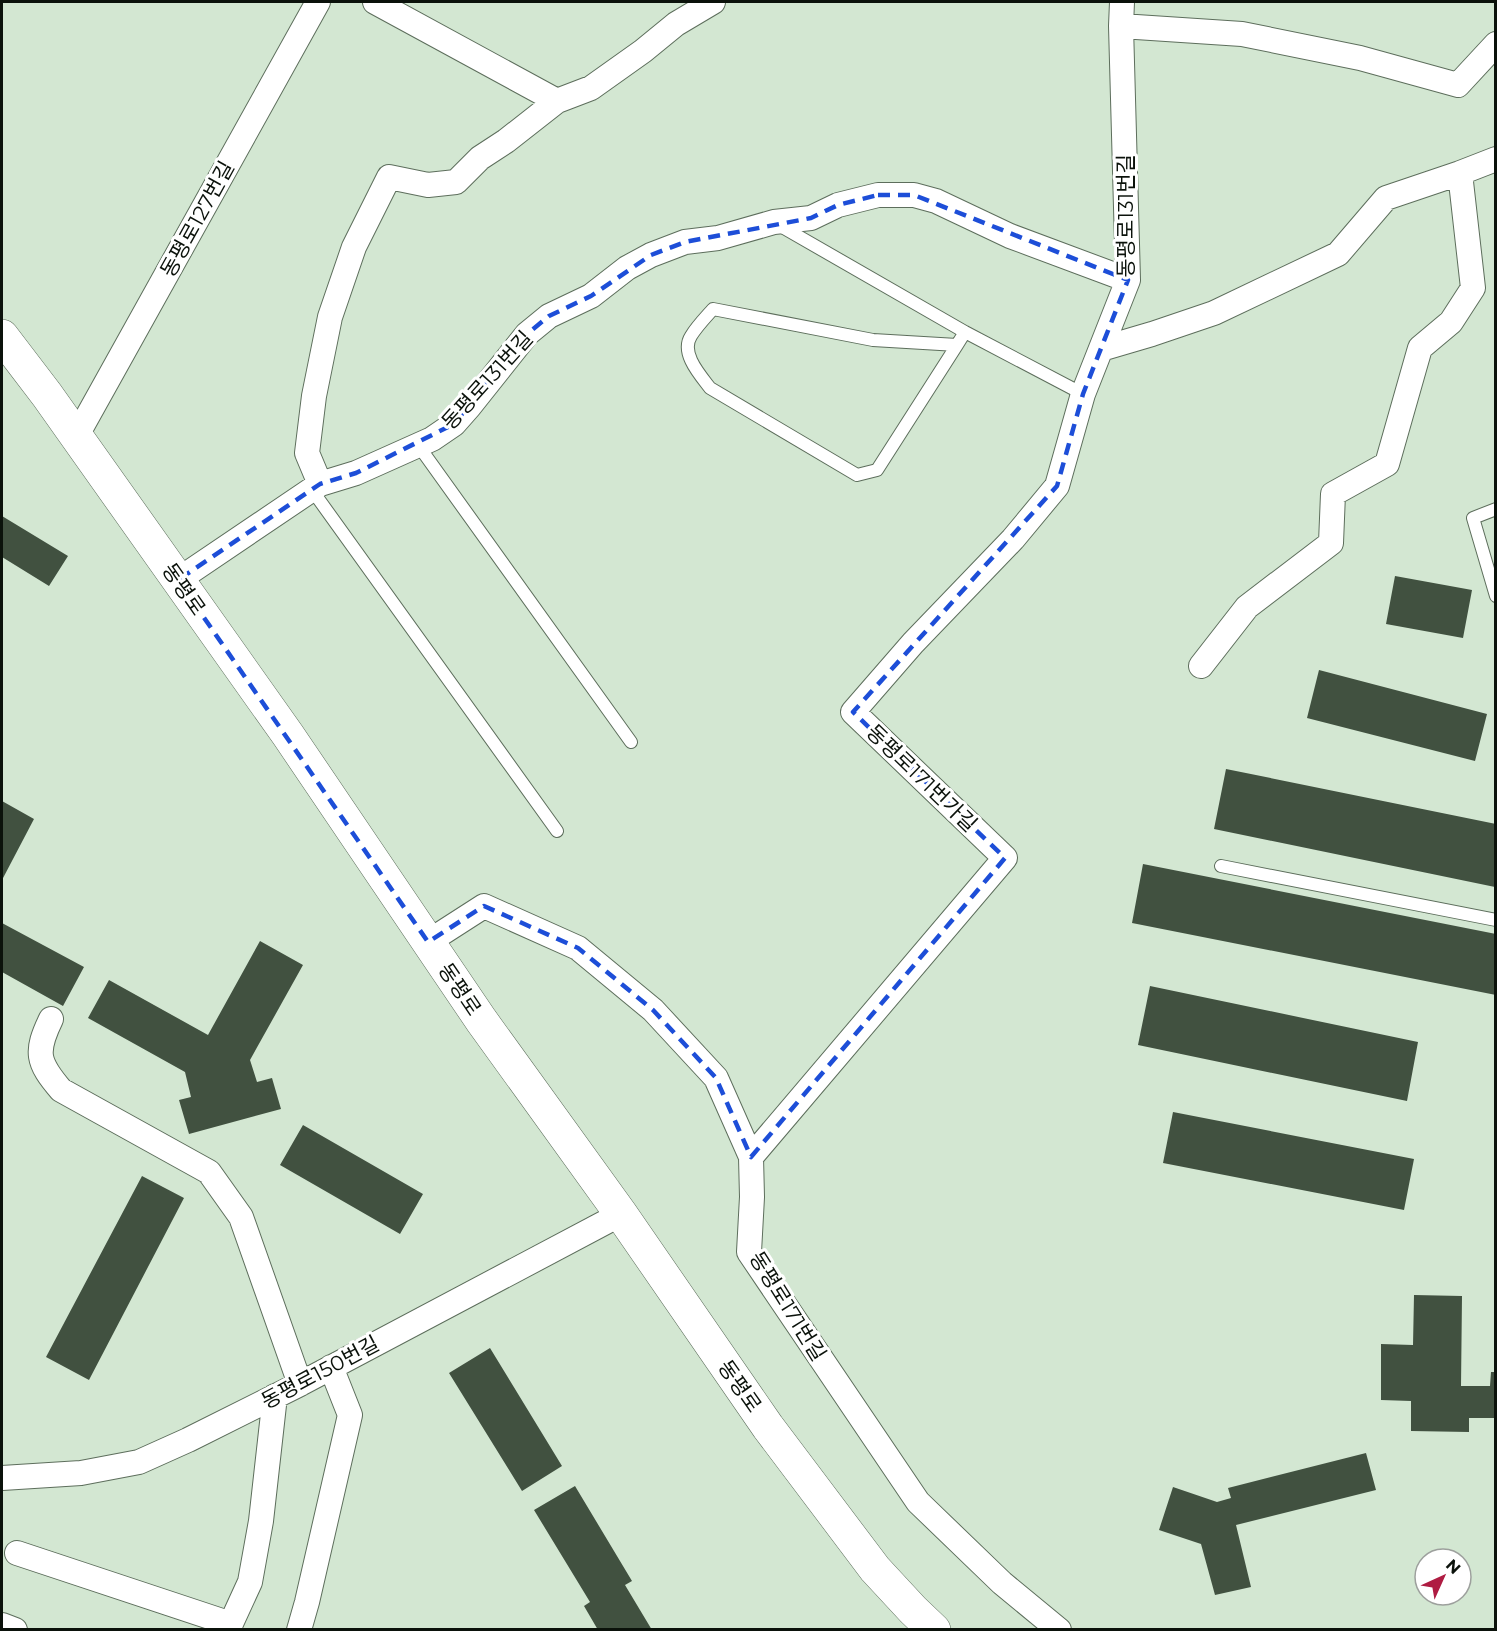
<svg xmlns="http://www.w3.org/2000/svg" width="1497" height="1631" font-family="Montserrat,'Noto Sans KR',sans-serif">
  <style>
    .building { fill: #415140 }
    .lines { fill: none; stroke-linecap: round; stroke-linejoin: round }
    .service-casing { stroke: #5d6e5c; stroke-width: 14 }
    .minor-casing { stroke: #5d6e5c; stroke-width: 26 }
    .secondary-casing { stroke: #5d6e5c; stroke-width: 34 }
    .service { stroke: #fff; stroke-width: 12 }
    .minor { stroke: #fff; stroke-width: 24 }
    .secondary { stroke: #fff; stroke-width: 33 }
    .marked { fill: none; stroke: #1d4ed8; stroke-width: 4.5; stroke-dasharray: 12 8; stroke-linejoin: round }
    .labels { text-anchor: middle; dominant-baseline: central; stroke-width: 6; stroke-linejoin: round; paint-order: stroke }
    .street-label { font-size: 21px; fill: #0b120b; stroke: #fff }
  </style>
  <rect width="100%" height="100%" fill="#d3e7d2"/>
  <path class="building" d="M2 516 68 556 49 586 2 557Z
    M1395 576 1472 590 1463 638 1386 624Z
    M1319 670 1487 714 1475 761 1307 718Z
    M1226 769 1496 824 1495 887 1214 829Z
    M2 801 34 819 2 880Z
    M1143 864 1496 934V995L1132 923Z
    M2 923 84 967 63 1006 2 972Z
    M260 941 303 965 250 1060 257 1082 272 1078 281 1109 189 1134 179 1100 191 1097 185 1072 88 1018 109 980 208 1035Z
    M1150 986 1418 1042 1407 1101 1138 1045Z
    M1173 1112 1414 1159 1404 1210 1163 1163Z
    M303 1125 423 1194 400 1234 280 1165Z
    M142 1176 184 1198 89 1380 46 1357Z
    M1414 1295 1462 1296 1461 1386H1490L1491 1372H1496V1418H1469V1432L1411 1431V1401L1381 1400V1344L1413 1345Z
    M490 1348 562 1466 522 1491 449 1373Z
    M1366 1453 1376 1490 1236 1525 1251 1587 1215 1595 1201 1544 1159 1530 1173 1487 1217 1502 1231 1498 1228 1488Z
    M575 1486 632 1581 625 1585 652 1630H598L584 1606 590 1602 534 1510Z"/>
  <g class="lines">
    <defs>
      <path id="service" d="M777 224 965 332 1083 394
        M957 345 873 340 713 309C706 317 697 326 691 336 680 353 700 375 710 388L857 475 877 470 957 345 965 332
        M418 445 631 742
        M312 490 557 831
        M1496 509 1473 518 1496 596
        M1221 866 1496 920"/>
      <path id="minor" d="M375 2 557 101
        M1121 26 1242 34 1360 58 1458 85 1496 44
        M1101 349 1152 334 1214 313 1338 254 1386 198 1460 173
        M76 437 318 2
        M320 484 307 453 314 396 330 317 354 247 389 177 428 185 456 182 480 158 506 141 557 101 591 88 643 51 676 24 713 2
        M178 580 320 484 356 473 432 439 454 424 469 407 527 334 549 316 591 296 627 268 651 255 685 242 718 238 774 222 811 218 838 205 878 195H914L936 201 1010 236 1128 280
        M1201 666 1247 607 1331 543 1333 494 1387 464 1420 348 1451 322 1473 288 1460 173 1496 159
        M428 942 484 906 578 948 653 1010 716 1078 751 1157 752 1197 749 1252 918 1502 1002 1583 1059 1630
        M51 1019C35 1052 37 1062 61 1090L209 1172 241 1217 300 1384
        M751 1157 1005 858 853 712 913 643 1013 539 1057 486 1083 394 1128 280 1121 26 1122 2
        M2 1478 81 1473 139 1462 188 1440 300 1384 621 1214
        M17 1553 231 1624
        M2 1625 15 1630
        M228 1630 250 1582 261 1521 275 1396
        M299 1630 307 1602 350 1415 331 1367"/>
      <path id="secondary" d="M2 336 47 395 288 735 481 1020 621 1214 768 1427 875 1569 913 1610 934 1630"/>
    </defs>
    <use href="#service" class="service-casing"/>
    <use href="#minor" class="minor-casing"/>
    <use href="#secondary" class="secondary-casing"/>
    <use href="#service" class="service"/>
    <use href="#minor" class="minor"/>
    <use href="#secondary" class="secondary"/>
  </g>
  <path class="marked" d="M878 195H914L1128 280 1083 394 1057 486 853 712 1005 858 751 1157 716 1078 653 1010 578 948 484 906 428 942 178 580 320 484 356 473 454 424 527 334 549 316 591 296 651 255 685 242 811 218 838 205Z"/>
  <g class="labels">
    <g class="street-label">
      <text transform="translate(1125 216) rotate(-90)">동평로131번길</text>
      <text transform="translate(197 219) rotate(-61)">동평로127번길</text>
      <text transform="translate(487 380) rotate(-48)">동평로131번길</text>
      <text transform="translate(184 589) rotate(55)">동평로</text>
      <text transform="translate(922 778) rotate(44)">동평로171번가길</text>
      <text transform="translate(460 989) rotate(56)">동평로</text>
      <text transform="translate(788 1306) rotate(58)">동평로171번길</text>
      <text transform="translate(320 1372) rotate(-28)">동평로150번길</text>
      <text transform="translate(740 1386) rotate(55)">동평로</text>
    </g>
  </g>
  <rect width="1497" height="1631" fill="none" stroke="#0b120b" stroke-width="6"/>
  <g transform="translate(1443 1577) rotate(45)"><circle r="28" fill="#ffffff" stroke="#9da09d" stroke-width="1.5"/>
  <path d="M0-4.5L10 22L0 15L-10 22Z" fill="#af1c42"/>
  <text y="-9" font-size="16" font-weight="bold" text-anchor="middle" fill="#0b120b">N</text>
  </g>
</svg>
